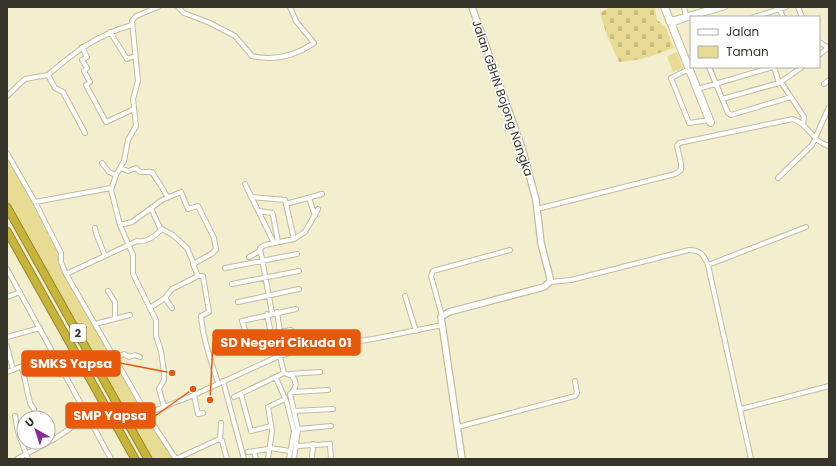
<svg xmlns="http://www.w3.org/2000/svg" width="836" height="466" font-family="Poppins,sans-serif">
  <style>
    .green { fill: #e8dc94 }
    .cemetery { fill: url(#cemetery-stones) }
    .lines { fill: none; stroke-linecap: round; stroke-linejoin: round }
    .street-casing { stroke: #c1bc9d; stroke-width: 6 }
    .secondary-casing { stroke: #c1bc9d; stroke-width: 8 }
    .highway-casing { stroke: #958833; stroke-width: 9 }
    .street { stroke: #fff; stroke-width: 4 }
    .secondary { stroke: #fff; stroke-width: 5.5 }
    .highway { stroke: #c7b439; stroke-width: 7 }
    .labels { text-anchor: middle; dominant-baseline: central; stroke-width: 3; stroke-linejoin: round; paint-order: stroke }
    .shield { fill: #fff; stroke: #737269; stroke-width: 1 }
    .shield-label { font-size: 11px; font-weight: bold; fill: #373529 }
    .street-label { font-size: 12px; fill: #373529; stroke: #fff }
    .leader { fill: none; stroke: #e8590c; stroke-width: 1.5 }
    .callout-dot { fill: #e8590c; stroke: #fff; stroke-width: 1.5 }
    .callout { fill: #e8590c; stroke: #e8590c; stroke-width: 1.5 }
    .callout-label { font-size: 13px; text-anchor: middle; font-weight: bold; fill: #fff }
  </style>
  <defs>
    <pattern id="cemetery-stones" width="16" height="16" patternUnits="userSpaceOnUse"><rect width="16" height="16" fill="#e8dc94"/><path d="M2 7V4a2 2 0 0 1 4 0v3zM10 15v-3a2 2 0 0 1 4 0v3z" fill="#c8bd80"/></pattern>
  </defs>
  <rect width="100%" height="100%" fill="#f3eece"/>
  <path class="green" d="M677 52 683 68 673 72 667 56Z
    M7 153 61 253V262L148 416 176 459H148L7 207Z"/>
  <path class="cemetery" d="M610 7H655L657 20 665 26 674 48 642 59 619 62 607 36 600 13Z"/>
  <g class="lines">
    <defs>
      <path id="street" d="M158 7 136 16 132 21 138 81 133 99 136 126 128 140 124 161 116 175 111 190 120 225 133 255V274L156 320V336L161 351 164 372V380L159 389 164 407
        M178 7 184 13 210 23 235 36 252 56C274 61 295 56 314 43L296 21 290 7
        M663 7 709 123 711 124
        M666 7 712 122 711 124
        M684 7 686 16
        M798 7 802 17
        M779 8 783 17
        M695 16 725 7
        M754 17 786 7
        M668 21 716 7
        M671 24 691 17
        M110 32 127 59 135 56
        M819 42 829 48
        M82 47 87 57 82 60 87 68 84 71 90 82 86 85 106 122 134 109
        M819 55 828 48
        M709 67 728 113 731 115 791 97
        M774 67 779 83
        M687 70 671 78 689 123 709 120
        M781 82 804 117 803 124
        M824 84 829 80
        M698 89 773 67
        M7 96 25 79 48 75
        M722 99 779 83 802 67
        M85 133 63 92 55 88 48 75C74 52 99 34 132 25
        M7 153 35 202 61 253V262L66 274
        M102 163 109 172 116 175
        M120 168 128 171 136 168 140 172H152C157 181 163 187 167 197
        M778 178 812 145 829 107
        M245 184 274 243
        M252 197 285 200 294 239 265 245 260 248 272 313
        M309 198 315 216
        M35 202 111 188
        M286 204 322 194
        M151 208 160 228 173 235 187 248 194 264
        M541 208 675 174 681 170V163L677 146 679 143 793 119C809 124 812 142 829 146
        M259 211 272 213 273 215 278 242
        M120 225 132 222 162 200 181 192 188 209 198 206 214 238 216 249 213 253 193 264 198 276H203L209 312 201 316C203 339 211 361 218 383
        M95 228 96 233 105 256
        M294 239 305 232 318 209
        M249 257 260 251
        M708 265 806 227
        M225 268 297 254
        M7 269 111 459
        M550 282 571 280 689 250C700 250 704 255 708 265L751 459
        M232 284 299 271
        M108 291 115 302V319
        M405 296 416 331
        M7 297 20 292
        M165 298 172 289 198 276
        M238 302 299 289
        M150 308 165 298 172 308
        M277 312 280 332
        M267 314 271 334
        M442 316 431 276 433 271 510 250
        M95 324 130 315
        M274 333 291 330
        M7 337 40 328
        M7 346 13 370
        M114 358 124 354 129 357 135 355 140 357
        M22 367 30 403 34 409
        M7 372 54 354
        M284 373 292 376C298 383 296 389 290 394L298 429 294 459
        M290 374 320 372
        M276 378 287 403 294 431 289 459
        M223 381 244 459
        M293 392 328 390
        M241 394 251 431 271 426
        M194 395 198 414 203 413
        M234 397 284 373 274 333 248 339 242 321 296 309
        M741 409 829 386
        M294 411 333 409
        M15 416 18 432 28 459
        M148 416 66 274 137 241C146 243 155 236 161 230
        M458 427 575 396 577 393 575 381
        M298 429 331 426
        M220 439 221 423
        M297 446 330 444 331 459
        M270 448 290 451
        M254 451 256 459
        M248 452 269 449
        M17 459 56 438 87 417
        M176 459 149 418V415L154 411 194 395 279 356 303 349 373 339 442 325
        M176 459 219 439 222 441 227 459
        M268 459 272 431 268 407 285 399
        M312 459 313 444"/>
      <path id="secondary" d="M462 459 441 317 449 312 544 287 550 282V278L541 243 536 200 522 148 472 7"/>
      <path id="highway" d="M7 207 148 459
        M7 231 135 459"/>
    </defs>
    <use href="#street" class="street-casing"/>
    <use href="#secondary" class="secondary-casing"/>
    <use href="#highway" class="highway-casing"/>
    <use href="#street" class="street"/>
    <use href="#secondary" class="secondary"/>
    <use href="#highway" class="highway"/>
  </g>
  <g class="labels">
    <rect class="shield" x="70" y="324" width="16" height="18" rx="3"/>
    <g class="shield-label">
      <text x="78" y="333">2</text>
    </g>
    <g class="street-label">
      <text transform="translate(503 98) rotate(71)">Jalan GBHN Bojong Nangka</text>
    </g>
  </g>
  <path class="leader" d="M210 400L213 342M172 373L120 363M193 389L155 416"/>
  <g class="callout-dot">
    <circle cx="210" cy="400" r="4"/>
    <circle cx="172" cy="373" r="4"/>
    <circle cx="193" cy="389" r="4"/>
  </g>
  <g class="callout">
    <rect x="213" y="330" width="147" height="25" rx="4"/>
    <rect x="22" y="351" width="98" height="25" rx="4"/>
    <rect x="66" y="403" width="89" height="25" rx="4"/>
  </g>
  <g class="callout-label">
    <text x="286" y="347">SD Negeri Cikuda 01</text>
    <text x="71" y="368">SMKS Yapsa</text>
    <text x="110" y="420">SMP Yapsa</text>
  </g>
  <rect width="836" height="466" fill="none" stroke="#373529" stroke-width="16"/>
  <rect x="690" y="16" width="130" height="52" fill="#ffffff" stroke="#afaea9"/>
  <rect x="698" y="29" width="20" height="6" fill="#ffffff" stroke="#afaea9"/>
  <text x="726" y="36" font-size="12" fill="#373529">Jalan</text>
  <rect x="698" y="46" width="20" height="12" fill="#e8dc94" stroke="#afaea9"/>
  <text x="726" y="56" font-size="12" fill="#373529">Taman</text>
  <g transform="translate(36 430) rotate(321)"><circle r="19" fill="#ffffff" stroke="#afaea9"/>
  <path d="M0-3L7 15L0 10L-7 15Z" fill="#862c98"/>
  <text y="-6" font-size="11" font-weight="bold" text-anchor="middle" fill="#373529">U</text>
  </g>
</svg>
